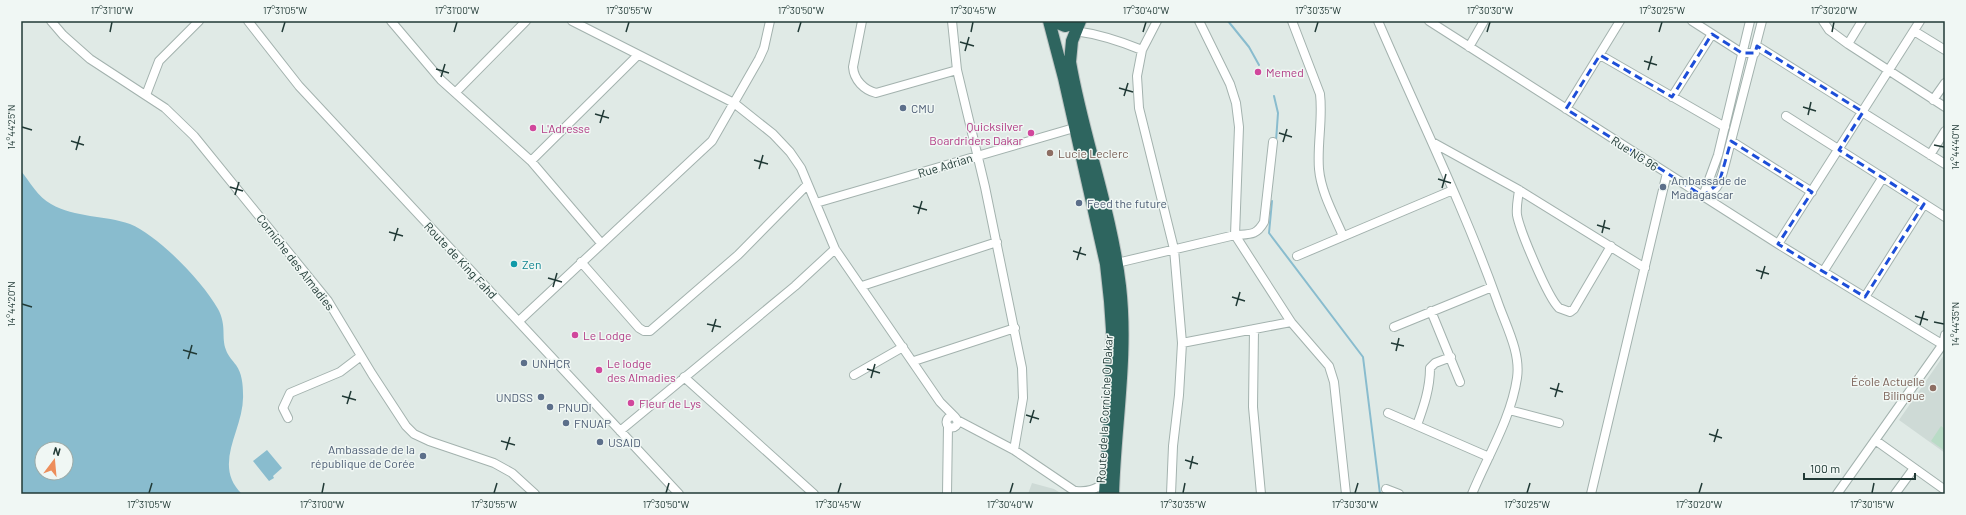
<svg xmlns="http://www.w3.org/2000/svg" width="1966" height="515" font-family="Barlow,sans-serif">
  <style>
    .built { fill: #cedad6 }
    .green { fill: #b9dbc6 }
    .water { fill: #89bcce; fill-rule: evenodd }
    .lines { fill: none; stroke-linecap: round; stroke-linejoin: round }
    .stream { stroke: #89bcce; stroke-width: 2 }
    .minor-casing { stroke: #a3b2ae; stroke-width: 10 }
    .highway-casing { stroke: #bcc4c3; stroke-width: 14 }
    .minor { stroke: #fff; stroke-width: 8 }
    .highway { stroke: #2e655f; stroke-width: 12 }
    .marked { fill: none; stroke: #1d4ed8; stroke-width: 3; stroke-dasharray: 8 5; stroke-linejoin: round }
    .ticks { fill: none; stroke: #213a36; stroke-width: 1.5 }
    .hotel-dot { fill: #d1479c; stroke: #f0f7f4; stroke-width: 1.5 }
    .service-dot { fill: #5c6f8a; stroke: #f0f7f4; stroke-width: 1.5 }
    .education-dot { fill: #8d6e63; stroke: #f0f7f4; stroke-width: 1.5 }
    .culture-dot { fill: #0f9aa8; stroke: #f0f7f4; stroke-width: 1.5 }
    .labels { text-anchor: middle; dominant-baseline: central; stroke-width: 3; stroke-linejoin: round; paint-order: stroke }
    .hotel-label { font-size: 12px; fill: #b23c85; stroke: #f0f7f4; text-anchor: start }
    .service-label { font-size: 12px; fill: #4e5e75; stroke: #f0f7f4; text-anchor: start }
    .education-label { font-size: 12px; fill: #785e54; stroke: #f0f7f4; text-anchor: start }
    .street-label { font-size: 12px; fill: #213a36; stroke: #f0f7f4 }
    .culture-label { font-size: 12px; fill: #0d838f; stroke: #f0f7f4; text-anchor: start }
    .neatline { fill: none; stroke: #213a36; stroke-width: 1.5 }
    .ticks-label { font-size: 10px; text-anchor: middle; fill: #213a36 }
  </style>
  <rect width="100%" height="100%" fill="#e0eae6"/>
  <path class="built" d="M1944 355 1945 356V453L1899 420Z
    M1032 483 1054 489 1062 494H1028Z"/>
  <path class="green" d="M1941 426 1945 429V451L1931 441Z"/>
  <path class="water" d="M21 171C30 182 38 197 51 204 75 218 105 215 130 224 159 236 203 282 218 309 227 326 221 337 226 350 228 356 233 361 236 365 242 373 243 385 243 394 245 429 211 464 242 494H21ZM42 449H66V473H42Z
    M267 450 282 468 273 476 274 478 269 481 253 461Z"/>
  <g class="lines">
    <path class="stream" d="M1228 21 1249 47 1259 65
      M1274 96 1278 113 1276 141
      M1272 201 1269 233 1363 357 1380 494"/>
    <defs>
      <path id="minor" d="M51 21 63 35 90 59 165 108 194 136 328 301 372 374 406 426 414 434 429 441 494 463 512 473 535 494
        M248 21 299 86 679 494
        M391 21 441 80 531 161 601 243
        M572 21 734 103 773 134 790 152 801 168 835 249 940 402 955 417
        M862 21 853 67C854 80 864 90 876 93L957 70
        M952 21 957 70 985 187 1022 368 1023 398 1014 450
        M1199 21 1230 84 1236 103 1239 127 1235 235 1291 322 1329 366 1334 382 1346 494
        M1292 21 1320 94C1323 119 1317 144 1319 169 1321 192 1334 215 1343 236
        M1378 21C1418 114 1463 205 1497 300 1505 324 1521 352 1517 378 1511 419 1487 457 1472 494
        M1429 21 1778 244 1945 346
        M1692 21 1742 53H1755
        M1823 21 1829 30 1848 44 1945 107
        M1075 31C1098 34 1120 41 1142 50L1137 76 1139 108 1174 249 1182 343 1179 395 1173 446 1171 494
        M1914 31 1945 50
        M1848 44 1862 21
        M1757 46 1945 164
        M1469 47 1484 21
        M1142 50 1157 21
        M1600 55 1725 127
        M456 92 526 21
        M146 95 159 61 199 21
        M1672 97 1712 34
        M1933 100 1945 83
        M1566 109 1620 21
        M1786 116 1945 217
        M1731 141 1812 192
        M1432 142 1519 190 1645 268
        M1930 155 1945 131
        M531 161 638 55
        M1519 190C1518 199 1516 206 1517 215 1520 231 1548 298 1559 308L1570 312 1574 309 1611 246
        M1704 193C1716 194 1720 182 1723 172L1762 21
        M1703 196 1718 155 1750 21
        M816 203 1074 128
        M1778 244 1920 21
        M1297 256 1453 190
        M581 262 639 328 644 331H650L738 255 807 185
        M1117 263 1235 235C1250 234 1256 236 1264 222L1273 142
        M1823 272 1883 177
        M862 286 997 242
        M1865 297 1924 204
        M1431 311 1460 382
        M519 321 712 141 759 59 764 48 770 21
        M1394 327 1492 287
        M1254 329 1253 407 1261 494
        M1182 343 1291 322
        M914 361 1015 328
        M854 375 903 347
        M684 377 814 494
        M1509 410 1559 423
        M1388 413 1489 457
        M946.5 422a5.5 5.5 0 1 1 11 0a5.5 5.5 0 1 1-11 0Z
        M288 418 283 408 290 393 340 372 361 356
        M957 420 1014 450 1079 494
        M1417 425C1424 406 1430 388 1430 368L1435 363 1451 357
        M620 431 795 286 835 249
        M1875 440 1945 490
        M1386 489 1399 494
        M1076 491C1088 492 1095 490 1105 482
        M947 494 948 426
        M1591 494 1667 173
        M1837 494 1943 344 1945 335
        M1895 494 1914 468"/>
      <path id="highway" d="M1049 21 1064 78 1106 264 1110 301 1112 330 1111 399 1105 494
        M1053 21 1065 26 1079 21
        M1080 21 1072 41 1070 62C1083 137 1111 210 1120 286 1128 356 1115 424 1113 494"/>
    </defs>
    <use href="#minor" class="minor-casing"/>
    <use href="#highway" class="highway-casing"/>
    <use href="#minor" class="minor"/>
    <use href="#highway" class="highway"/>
  </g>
  <path class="marked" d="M1712 34 1742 53H1755L1757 46 1863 112 1839 150 1924 204 1865 297 1778 244 1812 192 1731 141 1719 183 1703 196 1566 109 1600 55 1672 97Z"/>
  <path class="ticks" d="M110 32 112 22M282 32 285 22M454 32 457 22M626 32 629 22M798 32 801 22M971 32 973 22M1143 32 1146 22M1315 32 1318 22M1487 32 1490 22M1659 32 1662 22M1832 32 1834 22M960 42 974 46M965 51 969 37M1644 61 1657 65M436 69 449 73M1648 70 1652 56M441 77 445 64M1119 88 1133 92M1124 96 1128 83M1803 107 1816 111M595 114 609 118M1808 115 1811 102M600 123 604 110M22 127 32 130M1279 133 1292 137M71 141 84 145M1283 142 1287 129M1934 145 1944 147M76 150 80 136M754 160 768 164M759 169 763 155M1438 179 1451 183M230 187 243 191M1442 188 1446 174M235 195 239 182M913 206 927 210M918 214 922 201M1597 225 1610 229M389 232 403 236M1602 233 1605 220M394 241 398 228M1073 251 1086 255M1077 260 1081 247M1756 270 1769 274M548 278 562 282M1761 279 1765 266M553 287 557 273M1232 297 1245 301M22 304 32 307M1236 306 1240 292M1915 316 1928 320M1934 322 1944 324M707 324 721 327M1920 325 1924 311M712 332 716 319M1391 343 1404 346M183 350 197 354M1396 351 1399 338M188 359 192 345M867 369 880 373M871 378 875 364M1550 388 1563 392M342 396 356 400M1555 397 1559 383M347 404 351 391M1026 415 1039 419M1030 423 1034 410M1709 434 1722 438M501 441 515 445M1714 442 1718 429M506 450 510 437M1185 460 1198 464M1190 469 1193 456M149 493 152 483M322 493 324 483M494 493 497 483M666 493 669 483M838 493 841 483M1010 493 1013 483M1183 493 1185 483M1355 493 1358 483M1527 493 1530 483M1699 493 1702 483M1872 493 1874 483"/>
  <g class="hotel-dot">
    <circle cx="1258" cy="72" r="4"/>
    <circle cx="533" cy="128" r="4"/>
    <circle cx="1031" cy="133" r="4"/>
    <circle cx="575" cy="335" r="4"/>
    <circle cx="599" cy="370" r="4"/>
    <circle cx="631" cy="403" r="4"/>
  </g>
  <g class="service-dot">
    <circle cx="903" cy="108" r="4"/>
    <circle cx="1663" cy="187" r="4"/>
    <circle cx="1079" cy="203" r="4"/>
    <circle cx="524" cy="363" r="4"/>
    <circle cx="541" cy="397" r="4"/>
    <circle cx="550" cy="407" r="4"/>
    <circle cx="566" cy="423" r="4"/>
    <circle cx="600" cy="442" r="4"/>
    <circle cx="423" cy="456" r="4"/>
  </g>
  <g class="education-dot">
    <circle cx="1050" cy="153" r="4"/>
    <circle cx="1933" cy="388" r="4"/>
  </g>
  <circle class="culture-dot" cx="514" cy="264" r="4"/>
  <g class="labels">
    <g class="hotel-label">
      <text x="1266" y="72">Memed</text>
      <text x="1023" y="126" text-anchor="end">Quicksilver<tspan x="1023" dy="14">Boardriders Dakar</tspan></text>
      <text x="541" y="128">L'Adresse</text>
      <text x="583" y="335">Le Lodge</text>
      <text x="607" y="363">Le lodge<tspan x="607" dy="14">des Almadies</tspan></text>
      <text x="639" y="403">Fleur de Lys</text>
    </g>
    <g class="service-label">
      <text x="911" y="108">CMU</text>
      <text x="1671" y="180">Ambassade de<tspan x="1671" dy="14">Madagascar</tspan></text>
      <text x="1087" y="203">Feed the future</text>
      <text x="532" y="363">UNHCR</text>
      <text x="533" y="397" text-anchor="end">UNDSS</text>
      <text x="558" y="407">PNUDI</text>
      <text x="574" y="423">FNUAP</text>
      <text x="608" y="442">USAID</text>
      <text x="415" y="449" text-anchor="end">Ambassade de la<tspan x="415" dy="14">république de Corée</tspan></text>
    </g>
    <g class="education-label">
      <text x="1058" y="153">Lucie Leclerc</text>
      <text x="1925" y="381" text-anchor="end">École Actuelle<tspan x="1925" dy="14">Bilingue</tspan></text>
    </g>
    <g class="street-label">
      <text transform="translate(1635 153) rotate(33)">Rue NG 96</text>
      <text transform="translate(945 165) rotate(-17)">Rue Adrian</text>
      <text transform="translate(461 260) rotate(47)">Route de King Fahd</text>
      <text transform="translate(296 262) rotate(52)">Corniche des Almadies</text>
      <text transform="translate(1104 409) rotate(-87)">Route de la Corniche O Dakar</text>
    </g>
    <g class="culture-label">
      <text x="522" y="264">Zen</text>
    </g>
  </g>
  <rect width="1966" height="515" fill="none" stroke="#f0f7f4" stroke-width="44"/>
  <g transform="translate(54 461) rotate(16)"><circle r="19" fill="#f0f7f4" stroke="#9daba8"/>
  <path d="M0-3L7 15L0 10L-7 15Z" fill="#ed8e5b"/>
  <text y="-6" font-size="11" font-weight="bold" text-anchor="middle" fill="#213a36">N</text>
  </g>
  <path d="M1804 473v6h111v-6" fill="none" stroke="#213a36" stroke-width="2"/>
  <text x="1810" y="473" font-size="12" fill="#213a36" stroke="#f0f7f4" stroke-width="3" paint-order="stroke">100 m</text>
  <rect x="22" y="22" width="1922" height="471" class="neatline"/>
  <g class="ticks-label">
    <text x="112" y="14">17°31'10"W</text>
    <text x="285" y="14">17°31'05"W</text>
    <text x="457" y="14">17°31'00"W</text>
    <text x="629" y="14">17°30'55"W</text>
    <text x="801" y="14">17°30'50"W</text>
    <text x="973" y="14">17°30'45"W</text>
    <text x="1146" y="14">17°30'40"W</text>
    <text x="1318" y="14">17°30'35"W</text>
    <text x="1490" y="14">17°30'30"W</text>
    <text x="1662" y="14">17°30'25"W</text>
    <text x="1834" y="14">17°30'20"W</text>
    <text transform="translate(11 127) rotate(-90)" y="4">14°44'25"N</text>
    <text transform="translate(1955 147) rotate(-90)" y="4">14°44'40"N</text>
    <text transform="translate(11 304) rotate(-90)" y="4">14°44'20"N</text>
    <text transform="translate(1955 324) rotate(-90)" y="4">14°44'35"N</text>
    <text x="149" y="508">17°31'05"W</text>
    <text x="322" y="508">17°31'00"W</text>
    <text x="494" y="508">17°30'55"W</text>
    <text x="666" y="508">17°30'50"W</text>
    <text x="838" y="508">17°30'45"W</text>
    <text x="1010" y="508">17°30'40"W</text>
    <text x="1183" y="508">17°30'35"W</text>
    <text x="1355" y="508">17°30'30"W</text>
    <text x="1527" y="508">17°30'25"W</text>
    <text x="1699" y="508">17°30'20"W</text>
    <text x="1872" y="508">17°30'15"W</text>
  </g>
</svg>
